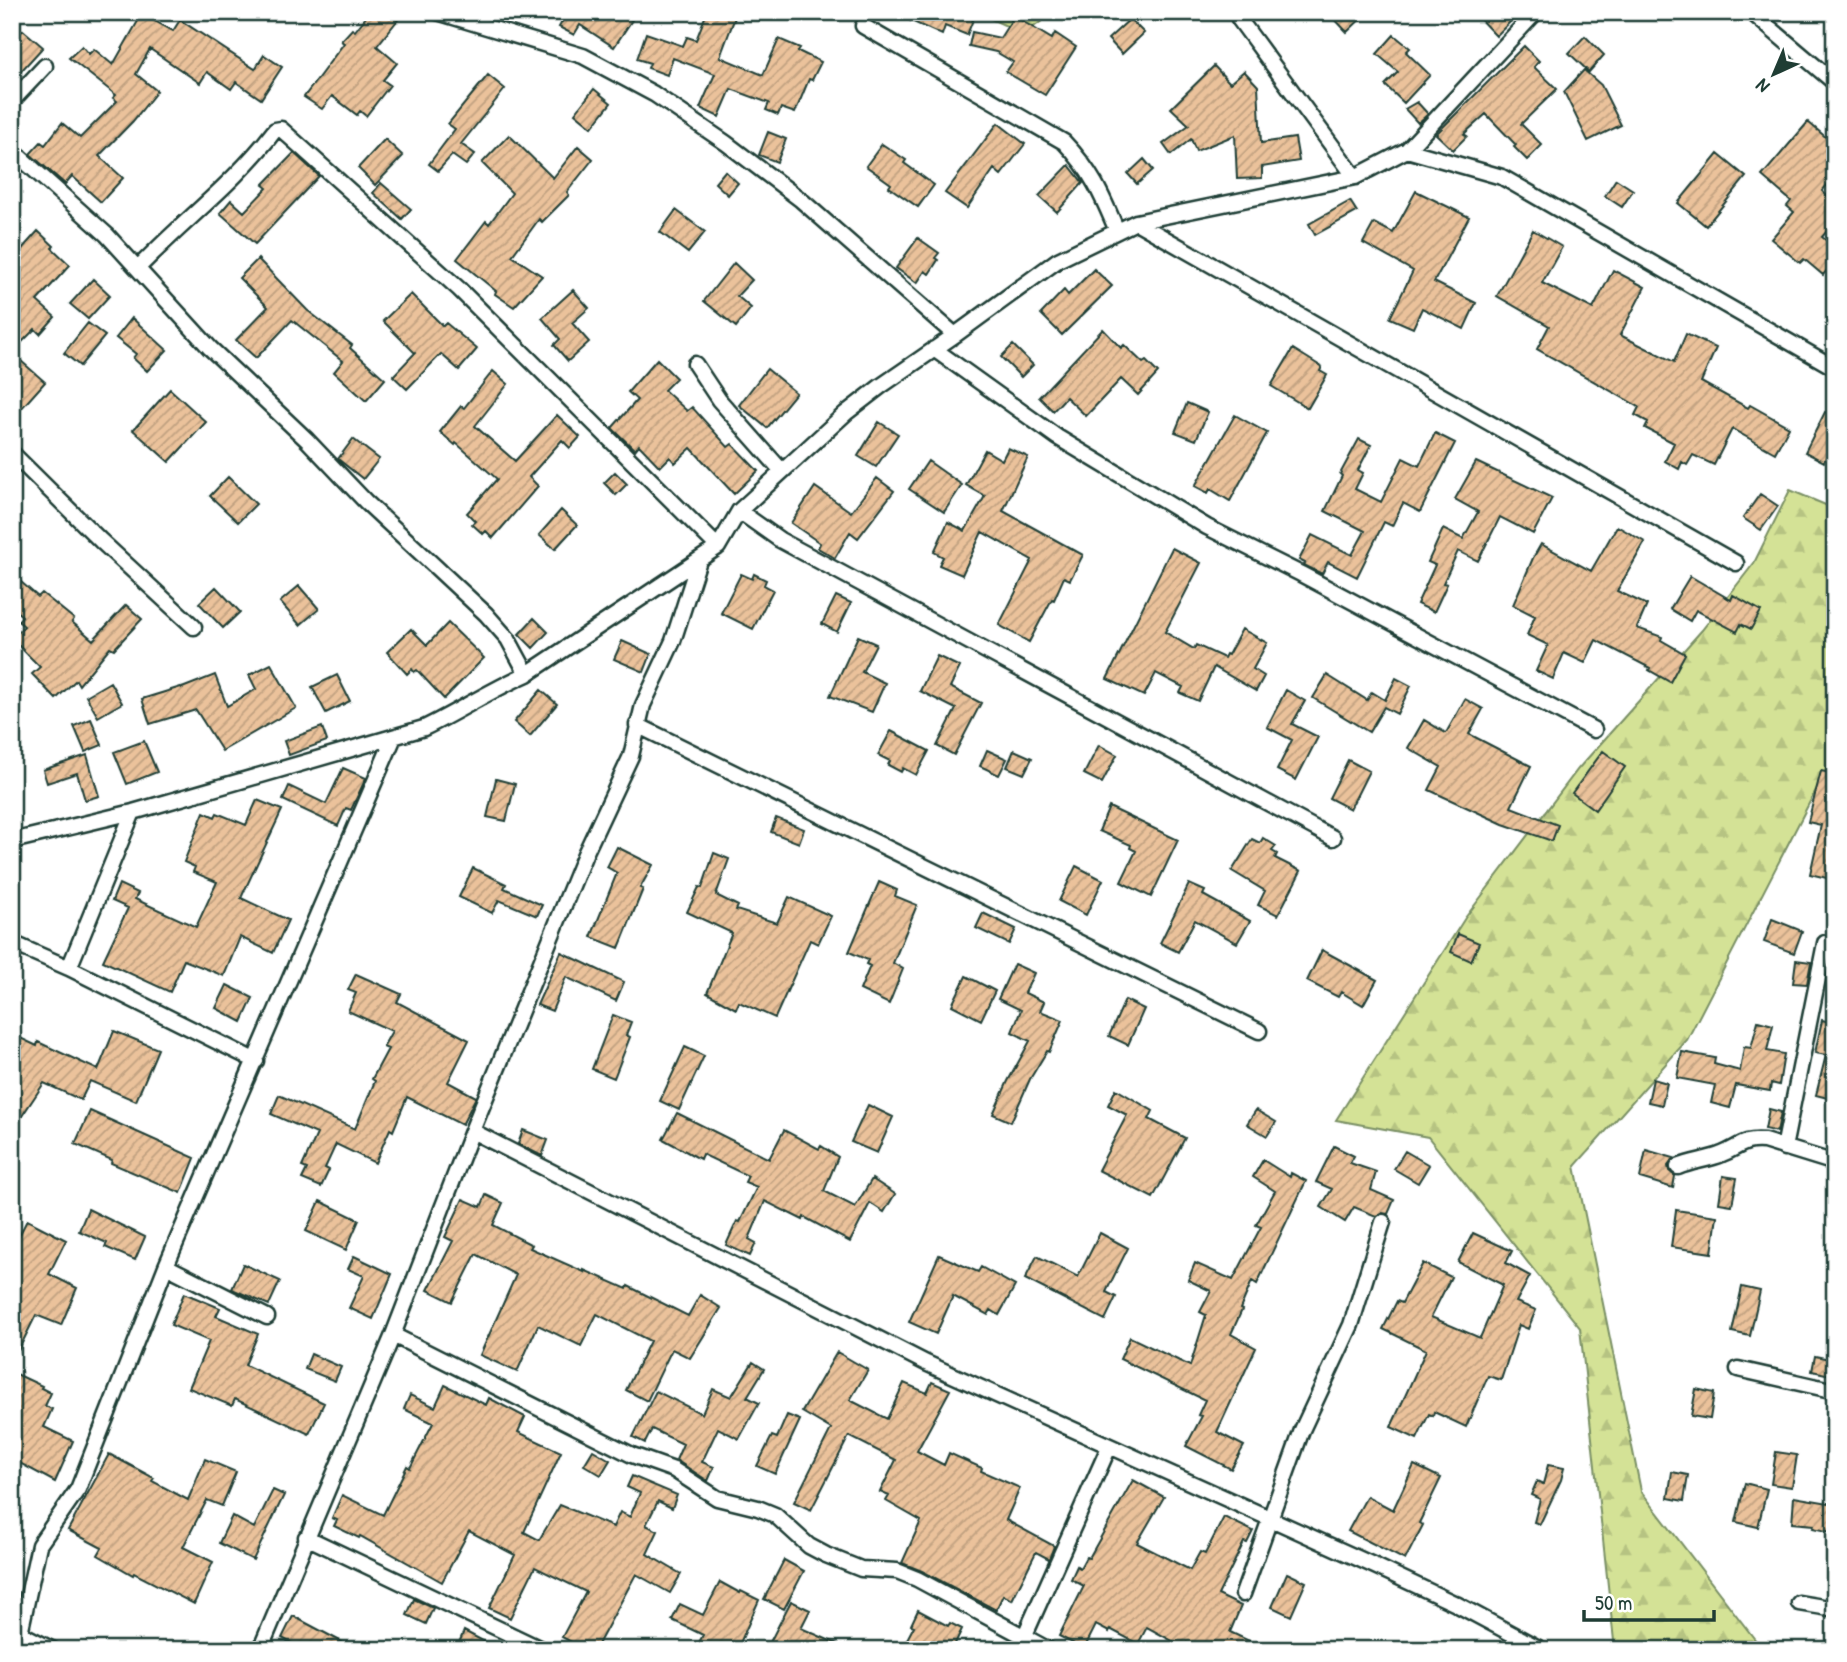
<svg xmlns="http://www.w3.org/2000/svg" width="1847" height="1662" font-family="'Patrick Hand',sans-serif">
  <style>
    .forest { fill: url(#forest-firs); stroke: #7a9065; stroke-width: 2 }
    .building { fill: url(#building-hatch); stroke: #1f3d34; stroke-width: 2 }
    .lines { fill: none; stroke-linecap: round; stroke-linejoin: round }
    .minor-casing { stroke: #1f3d34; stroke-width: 19 }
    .minor { stroke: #fff; stroke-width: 14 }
  </style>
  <defs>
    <pattern id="forest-firs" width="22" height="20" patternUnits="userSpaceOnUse" patternTransform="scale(1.75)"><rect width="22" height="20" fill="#d4e296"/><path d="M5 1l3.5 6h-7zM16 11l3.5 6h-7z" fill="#b6c382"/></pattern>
    <pattern id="building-hatch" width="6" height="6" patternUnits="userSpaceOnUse" patternTransform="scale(1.75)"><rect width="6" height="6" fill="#ebc29b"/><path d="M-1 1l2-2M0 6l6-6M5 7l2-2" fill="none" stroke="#be9f7f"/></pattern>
  </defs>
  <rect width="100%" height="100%" fill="#fff"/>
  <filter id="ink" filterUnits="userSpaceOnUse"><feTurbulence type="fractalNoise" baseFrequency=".0143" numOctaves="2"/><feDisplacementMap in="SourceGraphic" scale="14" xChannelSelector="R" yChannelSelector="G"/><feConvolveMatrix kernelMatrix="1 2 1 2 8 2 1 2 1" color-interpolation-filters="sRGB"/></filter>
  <g filter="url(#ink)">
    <path class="forest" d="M976 12H1054L1024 34Z
      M1790 490 1835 509V753L1687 1040 1575 1166 1641 1491 1763 1650H1615L1580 1328 1428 1137 1336 1120 1465 918 1578 769 1702 630 1754 563Z"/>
    <path class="building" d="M370 12H404L377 46 397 63 383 80 390 85 366 116 360 111 357 115 332 96 322 109 304 97 344 43 341 41 352 29 355 31Z
      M562 12H620L632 20 614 47 580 25 574 35 559 27 566 15Z
      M707 12H737L720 57 763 75 779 39 800 48 798 51 821 62 812 80 809 79 795 113 781 108 778 115 766 110 769 103 731 89 719 117 700 108 715 74 673 58 667 75 648 68 650 63 637 59 646 33 683 46 687 37 696 40Z
      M891 12H976L967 35 945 26 942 35Z
      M1328 12H1368L1347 32Z
      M1473 12H1520L1496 36Z
      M142 14 173 31 180 20 255 69 264 55 282 67 261 99 236 82 231 89 207 72 200 83 150 49 136 74 157 91 133 121 99 156 123 178 101 202 72 176 65 184 30 154 41 142 45 145 62 123 80 138 117 101 113 98 116 95 69 58 82 46 89 54 94 49 113 65Z
      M1014 16 1052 39 1055 33 1076 47 1045 95 1006 72 1013 62 996 52 969 46 972 32 1000 38Z
      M1130 19 1144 33 1122 54 1108 39Z
      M23 30 43 47 12 81V42Z
      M1394 35 1410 48 1406 52 1430 75 1404 103 1385 85 1398 72 1377 54Z
      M1585 36 1604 55 1589 72 1569 53Z
      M1524 46 1539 61 1534 67 1557 89 1521 124 1542 145 1527 160 1514 147 1516 145 1486 114 1464 134 1467 136 1453 150 1436 134Z
      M1214 66 1230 83 1244 71 1258 86 1261 143 1295 138 1299 161 1262 167V178L1237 179 1235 135 1196 151 1191 139 1171 155 1163 144 1189 125 1171 108Z
      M1584 70 1601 85 1621 125 1588 141 1564 92Z
      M488 75 505 89 461 144 475 154 466 165 452 155 438 171 429 164 455 129 448 124Z
      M594 89 611 103 592 127 575 113Z
      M1417 102 1428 114 1418 123 1405 109Z
      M1808 122 1835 145V176L1822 191 1835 203V222L1822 237 1835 248V261L1823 275 1804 259 1800 263 1771 239 1794 212 1787 206 1791 201 1762 176Z
      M998 123 1025 144 1001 175 994 169 967 208 945 193Z
      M768 132 786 139 777 162 759 155Z
      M509 135 553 178 578 146 593 159 567 192 569 195 542 222 539 219 512 256 542 276 514 307 495 294 496 291 457 259 486 221 489 224 512 193 482 163Z
      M385 139 403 156 375 185 358 168Z
      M882 144 906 160 904 163 934 185 918 207 889 187 891 184 866 166Z
      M294 153 319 176 255 244 220 213 231 200 244 212 267 188 263 185Z
      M1718 154 1746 177 1706 226 1678 203Z
      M1144 159 1153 170 1137 184 1128 174Z
      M1069 165 1083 183 1057 212 1039 196Z
      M725 171 738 183 728 195 715 183Z
      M1616 179 1633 190 1622 207 1605 196Z
      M381 183 411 209 402 219 373 193Z
      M1416 191 1469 217 1434 282 1476 303 1464 329 1422 308 1413 328 1390 318 1413 271 1363 243 1374 223 1393 233Z
      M1350 201 1357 212 1315 235 1309 224Z
      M676 210 705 232 688 253 660 232Z
      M1533 230 1562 247 1542 283 1568 296 1593 309 1613 270 1645 287 1620 335 1674 362 1686 334 1716 348 1701 382 1748 408 1750 405 1789 427 1775 453 1732 429 1714 465 1693 455 1687 465 1682 462 1679 469 1665 461 1674 443 1645 428 1648 422 1635 415 1639 407 1537 349 1549 326 1497 296Z
      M38 231 54 246 52 248 70 265 37 301 55 317 40 334 35 329 12 352V260Z
      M918 238 939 253 935 258 938 260 929 274 925 271 917 283 896 268Z
      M258 259 307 310 352 345 350 348 385 379 366 401 334 372 343 361 292 320 256 358 236 340 268 307 239 278Z
      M734 263 752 280 737 296 751 308 736 327 704 301Z
      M1094 269 1112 286 1062 335 1041 314 1064 290 1068 295Z
      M93 279 110 295 88 319 70 304Z
      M573 290 589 308 572 323 589 342 568 361 554 345 560 339 542 318Z
      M411 294 443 326 446 323 477 349 459 370 441 354 407 389 393 376 415 353 383 321Z
      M132 318 167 350 147 371 133 358 136 354 116 338Z
      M88 323 105 336 80 366 64 353Z
      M1103 329 1121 348 1124 345 1143 363 1146 361 1158 373 1138 395 1121 379 1086 416 1066 397 1053 411 1039 397Z
      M1013 345 1033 365 1021 377 1001 357Z
      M1293 349 1322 367 1320 371 1327 375 1308 408 1271 386Z
      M12 353 45 382 12 419Z
      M657 359 676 378 664 390 687 411 692 407 728 447 732 444 758 471 734 494 691 448 675 463 670 457 660 467 639 445 635 450 612 428 637 400 628 392Z
      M767 369 796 393 767 428 739 405Z
      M493 371 508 384 475 426 515 461 557 415 580 437 570 448 562 440 529 477 538 486 493 538 486 531 483 534 472 524 475 521 467 513 497 479 456 443 455 445 440 432 461 406 464 408Z
      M170 389 206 422 169 462 133 430Z
      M1187 403 1208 412 1196 440 1175 432Z
      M1825 412 1835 417V439L1824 462 1805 452Z
      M1235 415 1267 433 1230 501 1210 489 1208 493 1195 486Z
      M879 422 898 434 876 467 858 456Z
      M1435 433 1455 443 1420 512 1403 503 1392 526 1384 522 1357 577 1328 562 1322 574 1304 565 1305 563 1299 560 1312 535 1352 555 1365 531 1325 511 1342 476 1340 474 1359 439 1371 445 1358 470 1363 473 1355 489 1381 502 1403 458 1419 466Z
      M353 439 379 459 363 479 338 459Z
      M1008 448 1028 457 1003 511 1083 555 1070 580 1064 577 1054 600 1052 599 1029 642 999 625 1032 560 982 532 962 575 939 565 943 557 934 552 948 522 965 531 985 496 966 485 985 450 1002 460Z
      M928 461 962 485 944 512 909 489Z
      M1476 462 1552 498 1533 534 1500 517 1478 561 1458 551 1443 583 1447 584 1434 612 1417 604 1435 565 1428 562 1443 529 1463 539 1478 512 1455 499Z
      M615 472 627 484 616 495 604 483Z
      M228 477 256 504 238 522 210 496Z
      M877 478 894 491 858 538 850 532 835 558 818 548 820 543 791 523 815 487 851 512Z
      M1760 494 1778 506 1761 530 1743 518Z
      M561 510 577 525 555 549 539 535Z
      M1617 526 1645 542 1617 591 1647 605 1637 628 1662 637 1661 640 1685 654 1670 682 1649 670 1650 668 1596 640 1585 663 1564 653 1553 679 1536 671 1548 645 1527 635 1535 616 1513 605 1533 558 1541 544 1591 571Z
      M1172 548 1201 563 1165 632 1194 649 1196 645 1224 658 1226 654 1228 655 1242 629 1267 643 1253 669 1264 676 1256 691 1214 667 1198 701 1180 693 1183 687 1156 673 1144 696 1107 679Z
      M12 574 38 597 42 593 74 619 72 622 93 640 126 605 142 619 114 649 110 647 79 685 76 680 56 699 32 674 40 667 12 639 24 626 18 621 22 616 12 607Z
      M741 574 752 579 754 574 766 580 764 585 773 590 753 629 721 613Z
      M1690 576 1731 600 1733 595 1761 611 1751 629 1741 624 1737 632 1696 610 1690 621 1670 609Z
      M299 586 319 609 300 625 280 602Z
      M216 587 240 612 223 628 199 603Z
      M836 596 851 603 837 632 822 624Z
      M534 618 548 632 533 648 519 634Z
      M448 623 484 658 444 699 417 670 414 672 412 669 407 674 387 652 411 629 427 645Z
      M858 636 876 644 862 672 885 683 872 712 830 696Z
      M622 641 651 654 644 672 614 659Z
      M937 656 960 667 950 687 981 703 954 755 937 746 956 709 920 691Z
      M271 664 296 708 222 751 196 710 150 724 142 699 181 687 182 688 215 675 227 706 256 689 249 675Z
      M337 675 350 701 326 713 312 687Z
      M1327 675 1367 700 1372 692 1385 700 1396 678 1411 686 1397 714 1384 707 1369 732 1313 698Z
      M110 682 122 703 98 717 86 696Z
      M541 690 557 704 530 736 514 722Z
      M1286 690 1305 701 1292 724 1318 737 1296 780 1277 770 1292 740 1267 727Z
      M1465 699 1483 709 1469 734 1531 766 1511 807 1558 825 1552 841 1503 824 1429 790 1441 767 1408 748 1424 720 1446 733Z
      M91 719 102 745 85 752 74 726Z
      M322 727 327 741 289 755 284 741Z
      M891 731 929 751 916 775 903 768 901 772 888 765 890 761 878 755Z
      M144 741 157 772 127 784 114 752Z
      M1099 745 1117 755 1102 783 1084 774Z
      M987 750 1007 759 999 775 980 766Z
      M1014 750 1032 758 1024 774 1007 767Z
      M1603 751 1625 767 1595 810 1572 793Z
      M87 755 99 796 85 800 77 773 47 783 43 770Z
      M1348 760 1369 771 1350 809 1329 798Z
      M343 768 366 778 351 810 346 808 338 826 283 800 289 786 326 804Z
      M1821 771 1835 774V880L1810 874 1821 825 1808 822Z
      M496 779 515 784 506 821 487 817Z
      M257 800 282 810 241 898 288 920 273 953 240 937 224 976 184 960 170 992 103 961 128 908 112 901 119 884 138 893 135 899 196 927 217 882 193 872 195 867 184 862 204 812 215 817 217 813 246 825Z
      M1109 807 1178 840 1151 897 1121 882 1136 851 1130 848 1131 845 1099 831Z
      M776 818 804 829 799 843 771 832Z
      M1263 838 1276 846 1272 851 1277 854 1275 858 1301 871 1278 915 1258 905 1265 891 1232 871 1252 839 1260 843Z
      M617 847 653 865 640 888 643 889 619 948 591 937 617 873 607 867Z
      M714 853 729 859 716 895 738 906 736 910 777 923 789 897 831 916 818 944 810 940 775 1018 739 1002 736 1009 707 993 732 933 687 912 699 887 702 888Z
      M1076 866 1103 880 1086 915 1059 901Z
      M473 868 506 884 504 888 542 905 537 916 499 900 492 913 459 897Z
      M879 882 897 890 895 896 917 905 893 963 903 969 889 1004 860 990 870 966 866 964 868 960 849 952Z
      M1189 884 1205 891 1203 895 1250 921 1237 943 1195 920 1178 952 1160 943Z
      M983 913 1016 929 1009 944 976 928Z
      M1772 919 1802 931 1794 953 1764 942Z
      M1458 934 1479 943 1471 961 1451 952Z
      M1322 950 1377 980 1363 1005 1341 992 1338 997 1307 981Z
      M561 952 624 982 616 1001 566 977 552 1011 537 1005Z
      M1796 960 1811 962 1807 984 1793 983Z
      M1014 964 1034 973 1025 993 1044 1002 1040 1011 1063 1020 1049 1052 1047 1051 1030 1079 1011 1122 993 1114 1008 1081 1030 1041 1012 1032 1021 1010 998 999Z
      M356 974 401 994 397 1002 469 1040 448 1082 476 1097 462 1125 407 1097 393 1131 390 1129 375 1163 336 1144 325 1168 329 1170 321 1187 302 1179 307 1169 302 1167 317 1134 271 1114 279 1095 355 1129 375 1081 372 1079 388 1049 383 1047 392 1031 348 1011 356 993 348 990Z
      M966 976 995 991 981 1020 952 1005Z
      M227 985 253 998 242 1022 216 1008Z
      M1125 1000 1144 1009 1128 1045 1109 1036Z
      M613 1015 631 1022 626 1035 630 1037 614 1078 592 1069Z
      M1822 1020 1835 1023V1100L1816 1095 1826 1055 1815 1053Z
      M1758 1021 1773 1025 1767 1051 1784 1054 1779 1085 1771 1083 1770 1091 1736 1085 1730 1108 1711 1103 1715 1085 1677 1078 1682 1052 1715 1058 1714 1064 1740 1071 1744 1047 1751 1048Z
      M114 1031 158 1049 136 1101 90 1081 81 1100 44 1083 12 1131V1034L37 1046 38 1042 98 1070Z
      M685 1047 704 1056 679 1110 660 1101Z
      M1653 1079 1667 1083 1662 1105 1648 1102Z
      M1116 1089 1153 1111 1149 1119 1185 1138 1153 1198 1098 1170 1127 1115 1108 1105Z
      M868 1105 893 1117 877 1153 851 1142Z
      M1769 1109 1781 1112 1777 1132 1765 1129Z
      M1256 1110 1276 1122 1267 1136 1247 1124Z
      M90 1111 195 1158 181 1193 111 1163 112 1160 75 1144Z
      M677 1113 769 1159 784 1130 819 1149 821 1146 838 1157 824 1191 855 1207 872 1179 895 1194 884 1212 870 1203 850 1242 804 1217 803 1220 765 1201 749 1239 756 1243 750 1256 726 1245 737 1221 740 1222 757 1187 745 1182 748 1176 702 1154 700 1159 663 1139Z
      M523 1130 548 1140 542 1156 518 1144Z
      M1334 1146 1354 1156 1350 1163 1376 1172 1371 1190 1394 1200 1388 1214 1382 1213 1376 1216 1354 1207 1345 1222 1321 1207 1332 1189 1316 1182Z
      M1646 1150 1674 1158 1668 1166 1669 1171 1675 1176 1673 1188 1640 1178Z
      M1405 1151 1429 1165 1418 1183 1394 1169Z
      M1263 1160 1290 1177 1291 1173 1306 1181 1257 1284 1252 1281 1240 1309 1242 1310 1231 1334 1256 1348 1217 1432 1244 1446 1231 1469 1186 1446 1202 1416 1198 1415 1205 1400 1120 1359 1130 1337 1190 1366 1206 1315 1200 1312 1211 1291 1188 1280 1195 1263 1233 1280 1261 1227 1256 1225 1275 1191 1253 1177Z
      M1723 1176 1737 1178 1732 1205 1719 1203Z
      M486 1195 503 1203 493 1225 532 1245 530 1248 584 1272V1270L627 1289 628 1286 688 1316 700 1295 721 1308 690 1358 672 1349 647 1401 626 1390 650 1341 597 1314 581 1346 538 1325 517 1372 480 1355 516 1275 476 1254 452 1302 428 1290 453 1241 445 1237 463 1199 481 1207Z
      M320 1201 359 1220 346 1250 306 1231Z
      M88 1209 145 1237 135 1260 105 1247 107 1243 79 1231Z
      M1676 1210 1717 1216 1712 1253 1671 1247Z
      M27 1220 66 1240 49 1274 77 1288 61 1325 36 1315 12 1363V1250Z
      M1100 1233 1128 1248 1106 1292 1116 1297 1105 1320 1025 1279 1037 1256 1078 1277Z
      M1473 1233 1512 1251 1506 1263 1530 1276 1516 1302 1536 1310 1528 1329 1519 1325 1501 1380 1488 1376 1466 1427 1434 1412 1433 1416 1429 1414 1417 1439 1391 1427 1426 1350 1383 1329 1397 1301 1402 1303 1423 1263 1451 1277 1431 1317 1480 1338 1503 1285 1458 1262Z
      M939 1255 978 1272 981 1267 1015 1286 999 1315 991 1310 988 1315 953 1296 936 1334 909 1322Z
      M354 1256 392 1274 373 1319 349 1308 364 1276 348 1269Z
      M243 1264 280 1281 269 1305 232 1289Z
      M1742 1287 1760 1291 1750 1336 1732 1332Z
      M184 1293 220 1308 216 1316 258 1334 245 1365 324 1403 309 1434 235 1399 232 1406 189 1388 209 1341 171 1325Z
      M837 1352 868 1370 850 1400 887 1419 904 1383 927 1393 932 1382 950 1390 917 1451 944 1465 949 1453 982 1468 981 1471 1020 1488 1006 1520 1054 1546 1049 1559 1036 1552 1012 1600 1003 1595 996 1610 922 1571 902 1563 921 1521 886 1501 889 1496 880 1492 896 1460 849 1436 811 1510 794 1502 831 1429 802 1412Z
      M311 1354 341 1367 335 1381 305 1369Z
      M1815 1356 1835 1360V1376L1812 1371Z
      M753 1362 764 1369 747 1397 759 1403 739 1439 718 1428 702 1462 714 1467 708 1481 676 1460 683 1444 652 1429 645 1443 633 1437 656 1391 702 1414 713 1389 731 1397Z
      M12 1372 42 1386 41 1388 51 1393 45 1406 52 1409 44 1427 73 1441 55 1482 12 1459Z
      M445 1385 486 1405 489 1398 525 1417 518 1432 561 1452 524 1532 539 1540 560 1505 613 1527 620 1512 630 1517 640 1493 627 1487 632 1476 677 1495 672 1508 658 1501 646 1525 658 1531 647 1554 681 1574 670 1593 636 1574 595 1650H586L562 1637 586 1592 535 1567 510 1618 489 1608 515 1555 469 1531 442 1582 360 1536 359 1538 334 1526 337 1520 332 1518 342 1495 383 1515 407 1466 410 1468 433 1423 404 1409 410 1395 435 1407Z
      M1696 1389 1714 1393 1710 1419 1691 1416Z
      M787 1415 800 1420 775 1474 757 1466 772 1436 777 1438Z
      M593 1450 610 1460 601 1475 584 1465Z
      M1776 1452 1797 1455 1792 1487 1771 1484Z
      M109 1454 154 1478 152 1481 188 1500 205 1459 236 1472 222 1506 207 1500 183 1547 213 1562 194 1604 134 1573 133 1575 98 1555 102 1548 68 1530Z
      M1414 1465 1441 1478 1419 1523 1423 1525 1405 1560 1348 1531 1367 1496 1393 1510Z
      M1548 1465 1564 1468 1561 1480 1540 1524 1534 1522 1540 1499 1531 1495 1537 1481 1543 1484Z
      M1672 1472 1688 1475 1684 1501 1668 1498Z
      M1133 1480 1164 1497 1137 1543 1190 1570 1200 1552 1205 1554 1224 1517 1253 1531 1247 1543 1244 1542 1218 1595 1241 1606 1230 1632 1268 1650H1201L1187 1643 1185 1648 1147 1627 1138 1644 1110 1629 1109 1632 1096 1625 1084 1649 1059 1636 1084 1586 1071 1579 1077 1566 1080 1568 1086 1557 1089 1558Z
      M1745 1483 1767 1489 1758 1527 1736 1522Z
      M273 1490 284 1495 253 1560 219 1543 232 1516 254 1528Z
      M1794 1497 1835 1504V1533L1813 1528 1814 1525 1792 1523Z
      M784 1560 804 1571 784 1609 764 1599Z
      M1287 1573 1306 1582 1291 1616 1272 1607Z
      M720 1582 740 1593 741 1591 759 1600 737 1650H695L703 1635 672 1620 680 1604 703 1615Z
      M414 1599 433 1608 426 1624 407 1615Z
      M791 1601 810 1610 801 1628 851 1650H766Z
      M918 1610 948 1626 950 1623 962 1629 952 1650H919L905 1643 914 1626 911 1625Z
      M293 1616 357 1650H304L282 1638Z
      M464 1631 500 1650H456Z"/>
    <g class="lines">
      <defs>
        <path id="minor" d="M437 12 583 56 654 94 726 143 801 200 955 335
          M1751 12 1835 83
          M1239 19 1355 177
          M863 26 1064 142C1091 170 1102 195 1117 231
          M12 101 45 66
          M12 150 107 235 210 348 307 440 366 502 486 614 508 639 527 674
          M1407 150 1502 177 1835 368
          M1136 222 1736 563
          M138 268C183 221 236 182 275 130L281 129 459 289 718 547
          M934 349 1057 437 1207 527 1301 574 1594 730
          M695 364 719 400 781 470
          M12 453 101 541 194 627
          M739 511 780 540 1333 838
          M637 725 1259 1031
          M12 841 133 812 424 728C459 711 491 690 527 674L718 547 739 511 846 413 881 386 955 335 1058 260 1136 222 1355 177 1407 150 1536 12
          M12 943 69 968 256 1061
          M69 968 133 812
          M472 1131 926 1363 1375 1566 1456 1604 1542 1650
          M1784 1148 1825 943 1835 945
          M1678 1167C1692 1161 1708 1160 1722 1154 1740 1147 1743 1139 1764 1141L1835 1163
          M166 1266 394 737
          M393 1335 632 1455 674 1470 717 1498 758 1508 775 1515 809 1546 826 1555 861 1569 897 1571 917 1579 1049 1650
          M1738 1369 1835 1391
          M306 1537 543 1650
          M1243 1594 1302 1430 1351 1325 1383 1222
          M1799 1603 1835 1609
          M14 1630 53 1650
          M20 1633 39 1545 78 1489 166 1266 267 1317
          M1025 1635 1109 1447
          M260 1650 393 1335 472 1131 585 854 631 756 643 705 673 641 699 560"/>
      </defs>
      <use href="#minor" class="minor-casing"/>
      <use href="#minor" class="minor"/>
    </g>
  </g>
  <rect width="1847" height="1662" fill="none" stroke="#fff" stroke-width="42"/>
  <rect x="21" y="21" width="1805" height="1620" fill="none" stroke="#1f3d34" stroke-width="2.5" filter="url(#ink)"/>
  <g transform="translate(1774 74) rotate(224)" stroke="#ffffff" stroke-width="5" paint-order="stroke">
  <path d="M0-5L12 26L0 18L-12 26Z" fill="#1f3d34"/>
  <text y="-10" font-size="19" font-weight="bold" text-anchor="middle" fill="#1f3d34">N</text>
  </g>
  <path d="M1584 1610v10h130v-10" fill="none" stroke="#1f3d34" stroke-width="3.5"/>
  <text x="1595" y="1610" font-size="21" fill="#1f3d34" stroke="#ffffff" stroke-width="5" paint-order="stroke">50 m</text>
</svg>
